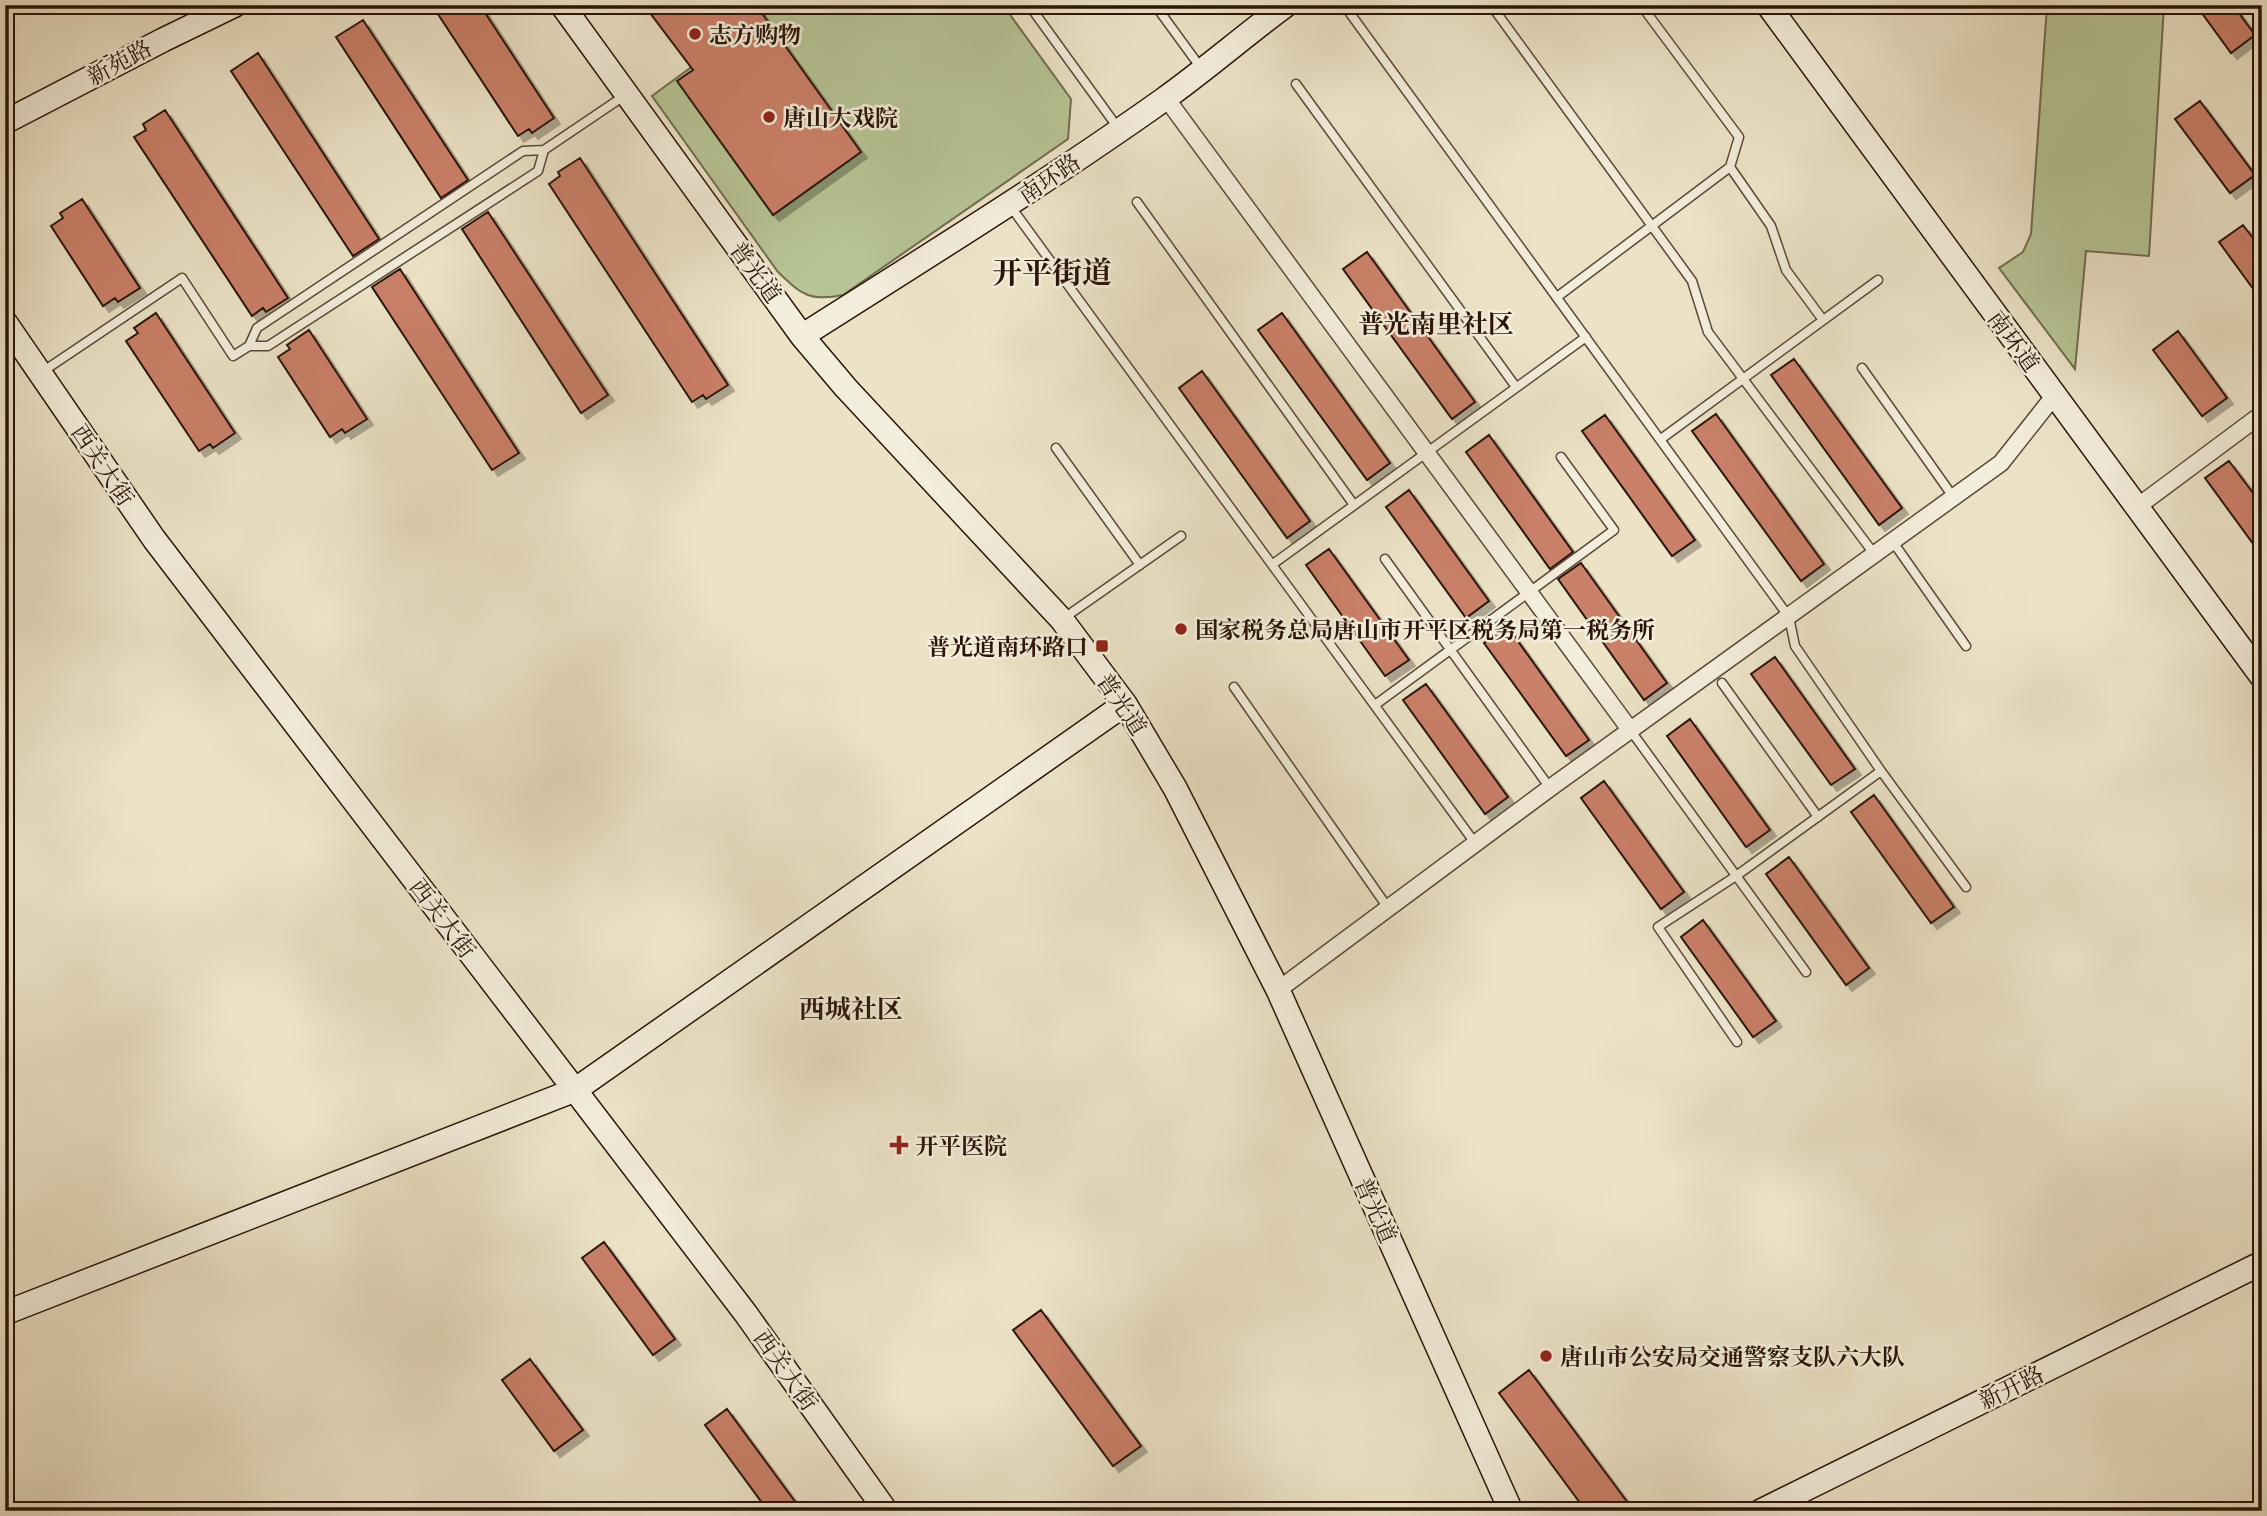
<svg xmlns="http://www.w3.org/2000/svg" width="2267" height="1516" font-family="'Gentium Book Plus','Noto Serif SC',serif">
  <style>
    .green { fill: #b7c496; stroke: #706c4f; stroke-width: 2 }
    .building { fill: #ca8069; stroke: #2a1408; stroke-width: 2; filter: url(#shadow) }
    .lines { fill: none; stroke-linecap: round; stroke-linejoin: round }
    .lane-casing { stroke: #5a4838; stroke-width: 11 }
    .street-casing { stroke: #5a4838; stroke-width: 19 }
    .secondary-casing { stroke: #2a1408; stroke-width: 26 }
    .lane { stroke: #f3eddb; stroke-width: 8 }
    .street { stroke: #f3eddb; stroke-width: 16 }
    .secondary { stroke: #f3eddb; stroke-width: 23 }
    .poi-dot { fill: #8f2418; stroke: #f3eddb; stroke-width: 2.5 }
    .labels { text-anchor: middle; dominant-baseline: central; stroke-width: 5; stroke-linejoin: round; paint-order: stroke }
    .poi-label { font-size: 23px; font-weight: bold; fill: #2a1408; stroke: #f3eddb; text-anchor: start }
    .street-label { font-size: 23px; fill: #2a1408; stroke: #f3eddb }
    .quarter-label { font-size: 26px; font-weight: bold; fill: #2a1408; stroke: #f3eddb }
    .district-label { font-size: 30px; font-weight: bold; fill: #2a1408; stroke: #f3eddb }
  </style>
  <defs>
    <filter id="shadow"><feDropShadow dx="6" dy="6" stdDeviation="0" flood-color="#0004"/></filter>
  </defs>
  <rect width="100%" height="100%" fill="#ece3c7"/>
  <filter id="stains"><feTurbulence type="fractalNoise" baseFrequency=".00286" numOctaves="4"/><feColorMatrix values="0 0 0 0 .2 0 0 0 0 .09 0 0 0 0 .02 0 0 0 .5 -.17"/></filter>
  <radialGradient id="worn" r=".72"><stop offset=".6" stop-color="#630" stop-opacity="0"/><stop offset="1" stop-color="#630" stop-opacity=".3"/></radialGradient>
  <path class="green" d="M776 5H1003L1071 99 1068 139 843 295C809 302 801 294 778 272L652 96Z
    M2047 5H2164L2149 256 2086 251 2075 369 1999 268 2023 252 2031 234Z"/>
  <path class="building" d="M432 5H480L554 118 532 133 529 129 518 136Z
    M644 5H756L861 152 773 215 677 81 693 70Z
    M2196 5H2233L2255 35 2231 53Z
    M363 20 468 180 441 198 336 37Z
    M258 53 379 239 353 256 231 71Z
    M2200 101 2255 175 2230 193 2175 119Z
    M165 110 288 298 266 312 263 308 252 316 134 137 146 130 143 124Z
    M580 158 728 385 706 399 703 395 692 402 549 184 560 176 558 172Z
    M82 199 140 288 118 302 115 298 103 306 51 226 63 218 60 213Z
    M488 212 608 395 581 413 462 229Z
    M2243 225 2262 250V301L2219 242Z
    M1367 252 1475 402 1452 419 1343 269Z
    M400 269 519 453 492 470 372 287Z
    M156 313 235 433 213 448 210 444 199 451 126 341 138 333 134 328Z
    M1282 313 1390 463 1367 480 1258 330Z
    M309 330 367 419 345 433 342 429 330 437 278 357 290 349 287 345Z
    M2178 331 2227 398 2202 416 2153 350Z
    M1794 359 1902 508 1879 525 1771 375Z
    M1202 371 1310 521 1287 538 1179 388Z
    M1716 414 1824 564 1801 581 1692 431Z
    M1605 415 1695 540 1672 556 1582 431Z
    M1489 435 1573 552 1550 569 1466 452Z
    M2229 461 2262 505V556L2205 478Z
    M1409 490 1489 601 1466 618 1386 507Z
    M1329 549 1409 660 1385 676 1306 565Z
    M1581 563 1667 683 1644 700 1558 579Z
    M1507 626 1589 740 1566 756 1484 643Z
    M1775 657 1855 769 1831 785 1751 674Z
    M1426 684 1508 797 1485 814 1403 700Z
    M1690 719 1770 830 1746 847 1667 736Z
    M1604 781 1684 892 1661 909 1581 798Z
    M1874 795 1954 907 1931 923 1851 812Z
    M1789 857 1869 968 1846 985 1766 874Z
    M1703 920 1776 1021 1753 1037 1681 937Z
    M604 1242 675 1339 653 1355 582 1258Z
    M1041 1310 1141 1446 1113 1466 1013 1330Z
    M530 1359 583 1430 554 1451 502 1380Z
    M1529 1370 1634 1511H1586L1499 1393Z
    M727 1409 802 1511H768L705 1425Z"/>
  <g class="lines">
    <defs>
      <path id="lane" d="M1029 5 1118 128
        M1155 5 1201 68
        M1344 5 1789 617 1795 646 1881 771 1966 887
        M1491 5 1692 281 1708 332 1875 555
        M1641 5 1739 137 1730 167 1771 226 1786 270 1823 320
        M1296 84 1516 387
        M544 150 538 171 268 346H249L257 328 523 151 544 150 624 96
        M1137 202 1354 505
        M1011 207 1475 843
        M1557 297 1730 167
        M1862 368 1954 498
        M42 372 182 278 233 356 249 346
        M1661 439 1878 280
        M1056 448 1140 565
        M1893 542 1966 646
        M1385 559 1550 788
        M1273 564 1586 337
        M1064 618 1181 536
        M1722 683 1818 817
        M1234 687 1388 908
        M1375 705 1614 530 1561 457
        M1631 731 1806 972
        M1737 1042 1658 927 1736 876 1881 771"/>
      <path id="street" d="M1166 98 1631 731
        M2137 507 2262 414
        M1278 990 1550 788 2001 463 2054 396"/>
      <path id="secondary" d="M562 5 802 336 846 388 1062 620 1125 704 1175 788 1278 990 1511 1511
        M1768 5 2262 677
        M5 122 163 40 235 5
        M5 322 154 539 746 1314 886 1511
        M802 336C923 259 1046 183 1163 100 1205 70 1244 36 1286 5
        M5 1313 575 1090 1125 704
        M1761 1511 2262 1263"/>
    </defs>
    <use href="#lane" class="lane-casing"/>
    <use href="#street" class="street-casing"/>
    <use href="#secondary" class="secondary-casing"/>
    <use href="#lane" class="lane"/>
    <use href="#street" class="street"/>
    <use href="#secondary" class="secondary"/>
  </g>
  <g class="poi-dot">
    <circle cx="695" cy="34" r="7"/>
    <circle cx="769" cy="117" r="7"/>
    <circle cx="1181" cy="629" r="7"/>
    <rect x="1095" y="639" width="14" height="14" rx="3.5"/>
    <path d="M895.5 1134.5h7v7h7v7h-7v7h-7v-7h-7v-7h7z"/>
    <circle cx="1546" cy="1356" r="7"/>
  </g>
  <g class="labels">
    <g class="poi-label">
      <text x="709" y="34">志方购物</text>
      <text x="783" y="117">唐山大戏院</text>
      <text x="1195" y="629">国家税务总局唐山市开平区税务局第一税务所</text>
      <text x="1088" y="646" text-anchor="end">普光道南环路口</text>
      <text x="915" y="1145">开平医院</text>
      <text x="1560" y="1356">唐山市公安局交通警察支队六大队</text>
    </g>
    <g class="street-label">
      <text transform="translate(119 62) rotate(-28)">新苑路</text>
      <text transform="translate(1049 178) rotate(-34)">南环路</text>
      <text transform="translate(756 272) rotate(54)">普光道</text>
      <text transform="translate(2014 341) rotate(54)">南环道</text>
      <text transform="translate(103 465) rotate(56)">西关大街</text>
      <text transform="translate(1122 704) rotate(56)">普光道</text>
      <text transform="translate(443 918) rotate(53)">西关大街</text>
      <text transform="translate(1376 1210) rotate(66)">普光道</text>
      <text transform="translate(786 1370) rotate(55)">西关大街</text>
      <text transform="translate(2011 1387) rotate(-26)">新开路</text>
    </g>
    <g class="quarter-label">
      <text x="1436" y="323">普光南里社区</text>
      <text x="851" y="1008">西城社区</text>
    </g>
    <g class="district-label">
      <text x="1052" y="272">开平街道</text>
    </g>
  </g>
  <rect width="2267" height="1516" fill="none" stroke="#ece3c7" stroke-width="28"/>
  <rect x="7" y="7" width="2253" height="1502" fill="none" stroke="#2a1408" stroke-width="3.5"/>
  <rect x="14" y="14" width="2239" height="1488" fill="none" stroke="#2a1408" stroke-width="2"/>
  <rect width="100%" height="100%" filter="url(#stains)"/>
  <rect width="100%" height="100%" fill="url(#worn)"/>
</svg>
